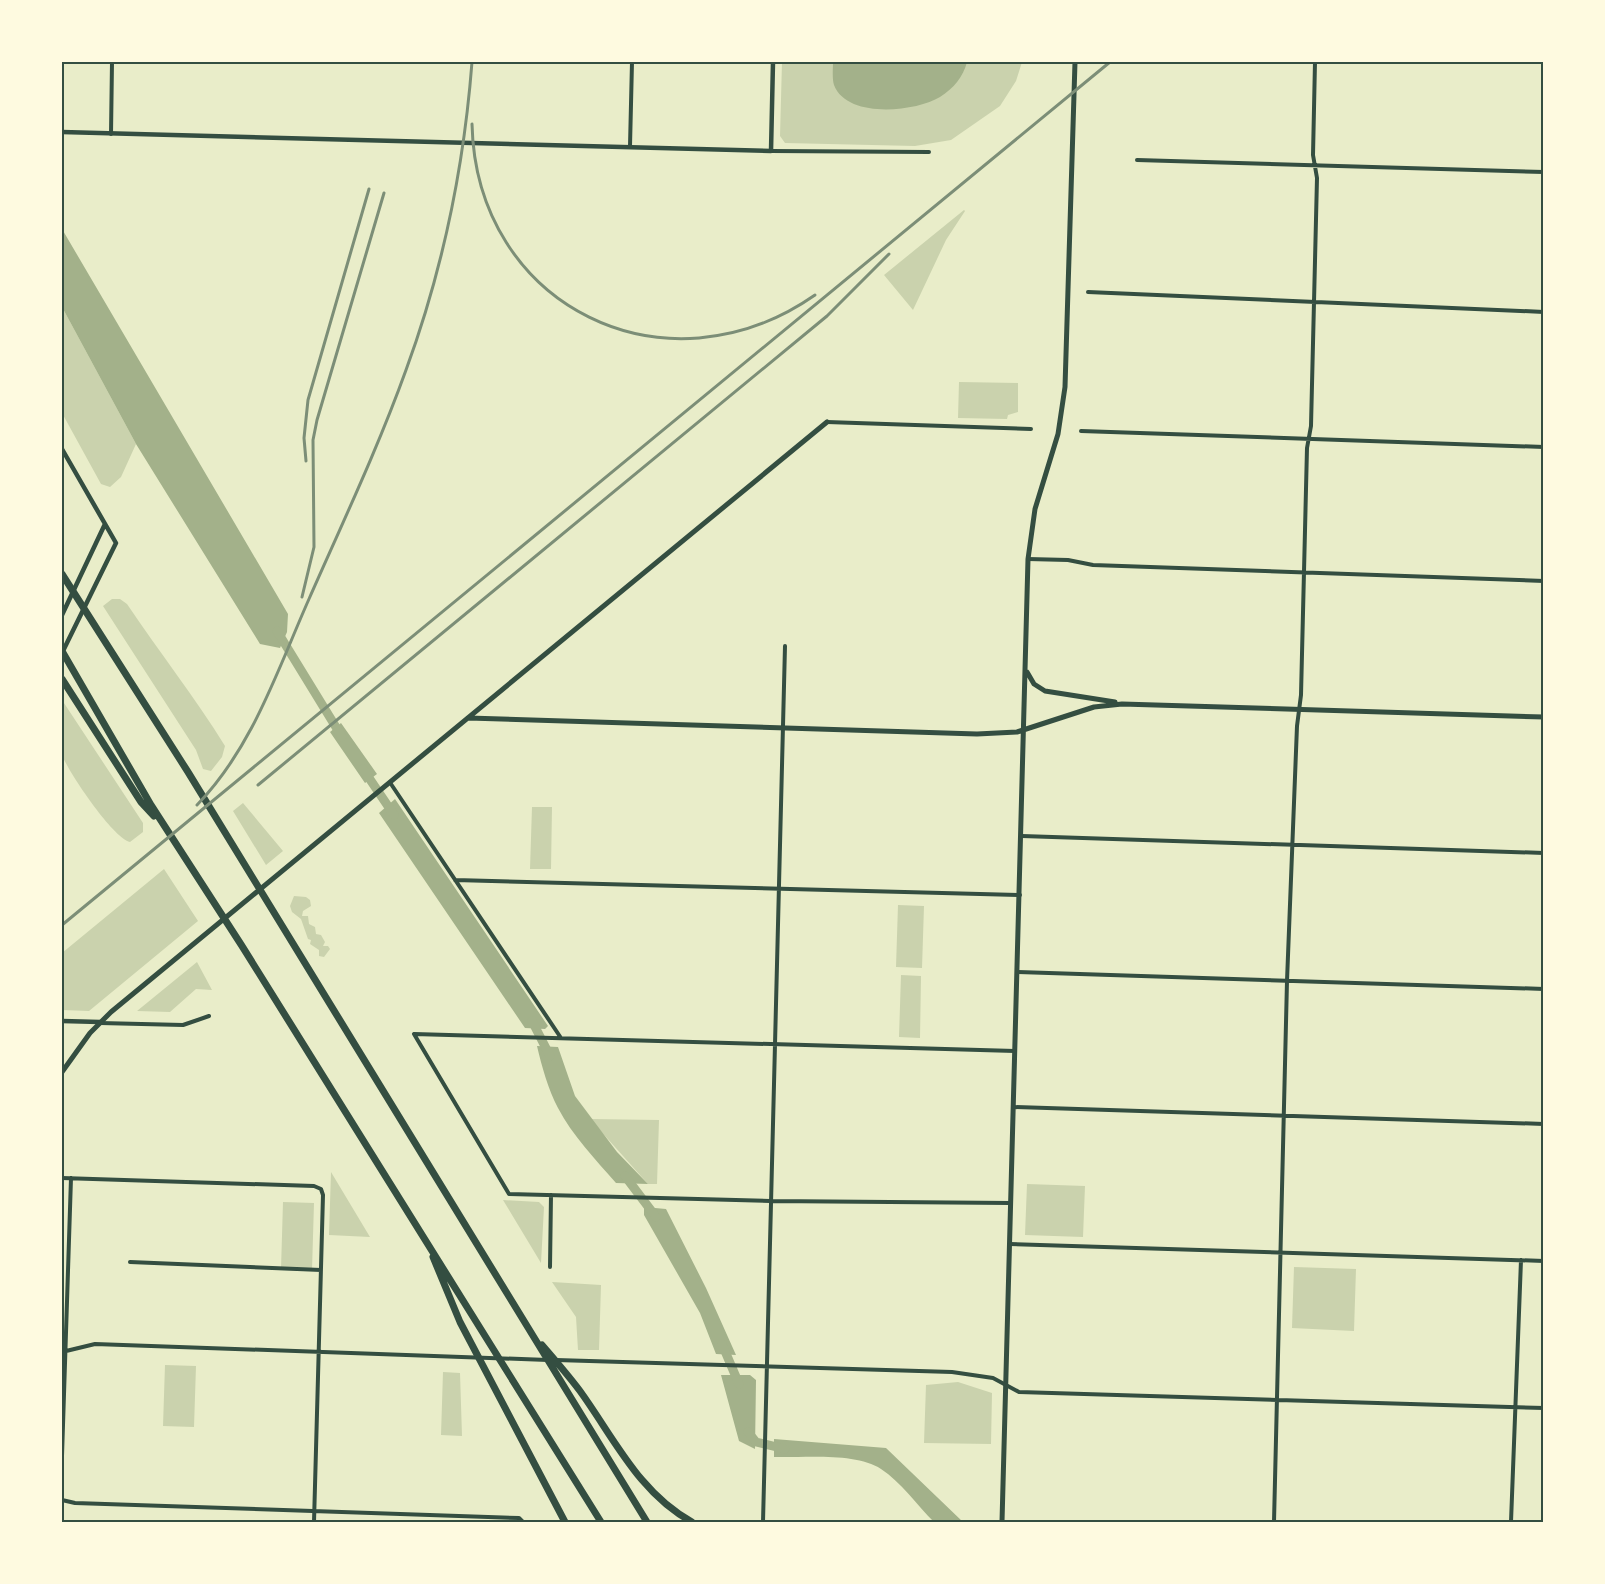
<svg xmlns="http://www.w3.org/2000/svg" width="1605" height="1584" font-family="Commissioner,sans-serif">
  <style>
    .green { fill: #cad2ad }
    .water { fill: #a3b18a }
    .lines { fill: none; stroke-linecap: round; stroke-linejoin: round }
    .canal { stroke: #a3b18a; stroke-width: 9 }
    .minor { stroke: #344e41; stroke-width: 4 }
    .tertiary { stroke: #344e41; stroke-width: 4.5 }
    .secondary { stroke: #344e41; stroke-width: 5 }
    .motorway { stroke: #344e41; stroke-width: 7 }
    .rail { stroke: #7c8e77; stroke-width: 3 }
    .neatline { fill: none; stroke: #344e41; stroke-width: 2 }
  </style>
  <rect width="100%" height="100%" fill="#e9edc9"/>
  <path class="green" d="M782 62H1022L1016 81 1000 106 951 140 915 146 785 143 780 136Z
    M964 210 965 211 946 240 913 310 884 275Z
    M62 307 136 444 121 477 110 487 101 484 62 413Z
    M959 382 1018 383V412L1008 415 1007 419 958 418Z
    M112 599H120L127 604C159 652 195 697 225 746L222 757 211 771 203 769 196 750 103 606Z
    M62 700 143 823V832L130 842C113 838 69 773 62 755 58 745 61 710 62 700Z
    M243 803 283 851 266 865 233 811Z
    M532 807H552L551 869H530Z
    M164 869 198 921 89 1011 62 1010V953Z
    M294 896 306 897 310 900 311 906 303 911 302 916H308L309 924 315 927 316 934 321 935 325 942 323 946H328L330 949 324 957 319 956V950L310 944 311 940 308 939 301 919 292 912 290 906Z
    M898 905 924 906 922 968 896 967Z
    M197 962 212 990 196 989 170 1012 137 1011Z
    M901 975 921 976 920 1038 899 1037Z
    M590 1119 659 1120 657 1184H648Z
    M331 1172 370 1237 329 1235Z
    M1027 1184 1085 1186 1083 1237 1025 1235Z
    M503 1200 539 1202 544 1207 541 1263Z
    M283 1202 314 1203 312 1270 281 1269Z
    M1294 1267 1356 1269 1354 1331 1292 1328Z
    M552 1282 601 1285 599 1350H578L576 1317Z
    M165 1365 196 1366 194 1427 163 1426Z
    M443 1372 460 1373 462 1436 441 1435Z
    M958 1382 992 1393 991 1444 924 1443 926 1385Z"/>
  <path class="water" d="M833 62H967C963 77 954 88 940 97 915 112 847 119 834 85 832 79 833 68 833 62Z
    M62 229 288 614 287 632 280 648 260 644 136 444 62 307Z
    M341 723 377 774 365 783 330 732Z
    M395 799 548 1026 545 1029 525 1028 379 813Z
    M537 1046 558 1047 575 1096 617 1152 648 1184 616 1183C596 1160 572 1135 558 1108 548 1089 542 1067 537 1046Z
    M644 1207 666 1209 706 1288 736 1355 716 1354 700 1313 644 1215Z
    M721 1375H750L756 1380 755 1449 739 1441Z
    M774 1439 886 1448 963 1522H934C917 1505 901 1482 881 1469 856 1452 803 1458 774 1457Z"/>
  <g class="lines">
    <path class="canal" d="M277 631 342 737
      M363 769 394 815
      M532 1021 550 1056
      M625 1176 656 1217
      M722 1344 739 1384
      M748 1432 756 1442 785 1449"/>
    <path class="minor" d="M111 134 112 62
      M630 146 632 62
      M771 151 929 152
      M1137 160 1544 172
      M1088 292 1544 312
      M827 422 1031 429
      M1081 431 1544 447
      M1028 559 1068 560 1093 565 1544 581
      M391 784 561 1038
      M1022 836 1544 853
      M455 880 1020 895
      M1018 972 1544 989
      M100 1023 183 1025 209 1016
      M414 1034 509 1194 770 1201 1010 1203
      M414 1034 1015 1051
      M1014 1107 1544 1124
      M62 1178 314 1186 321 1189 323 1195 314 1522
      M1010 1244 1544 1261
      M130 1262 321 1270
      M550 1267 551 1195
      M62 1352 95 1344 548 1360
      M556 1360 952 1372 993 1378 1019 1392 1544 1408
      M62 1456 71 1178
      M62 1500 75 1503 519 1518 523 1522
      M763 1522 785 646
      M1274 1522 1287 981 1297 726 1301 695 1307 448 1311 426 1317 178 1313 155 1315 62
      M1511 1522 1521 1260"/>
    <path class="tertiary" d="M62 132 771 151 773 62
      M62 449 116 543 62 653
      M62 615 105 524
      M62 1021 100 1022"/>
    <path class="secondary" d="M1027 672 1034 684 1045 691 1115 702
      M468 718 977 734 1017 732 1094 707 1122 704 1544 717
      M62 1072 90 1033 111 1012 827 422
      M1002 1522 1028 559 1035 509 1058 434 1065 387 1075 62"/>
    <path class="motorway" d="M62 574 188 772 647 1522
      M62 651 151 805 242 946 601 1522
      M62 679 141 802 154 816
      M433 1257 460 1322 565 1522
      M542 1345C555 1360 568 1375 580 1391 614 1438 639 1493 692 1522"/>
    <path class="rail" d="M472 124C476 307 666 399 815 295
      M306 461 304 438 308 400 369 189
      M302 597 314 547 313 440 317 420 384 193
      M258 785 827 316 889 254
      M197 805C253 747 277 671 309 599 342 524 378 448 406 370 442 272 464 166 472 62
      M62 925 1110 62"/>
  </g>
  <rect width="1605" height="1584" fill="none" stroke="#fefae0" stroke-width="126"/>
  <rect x="63" y="63" width="1479" height="1458" class="neatline"/>
</svg>
